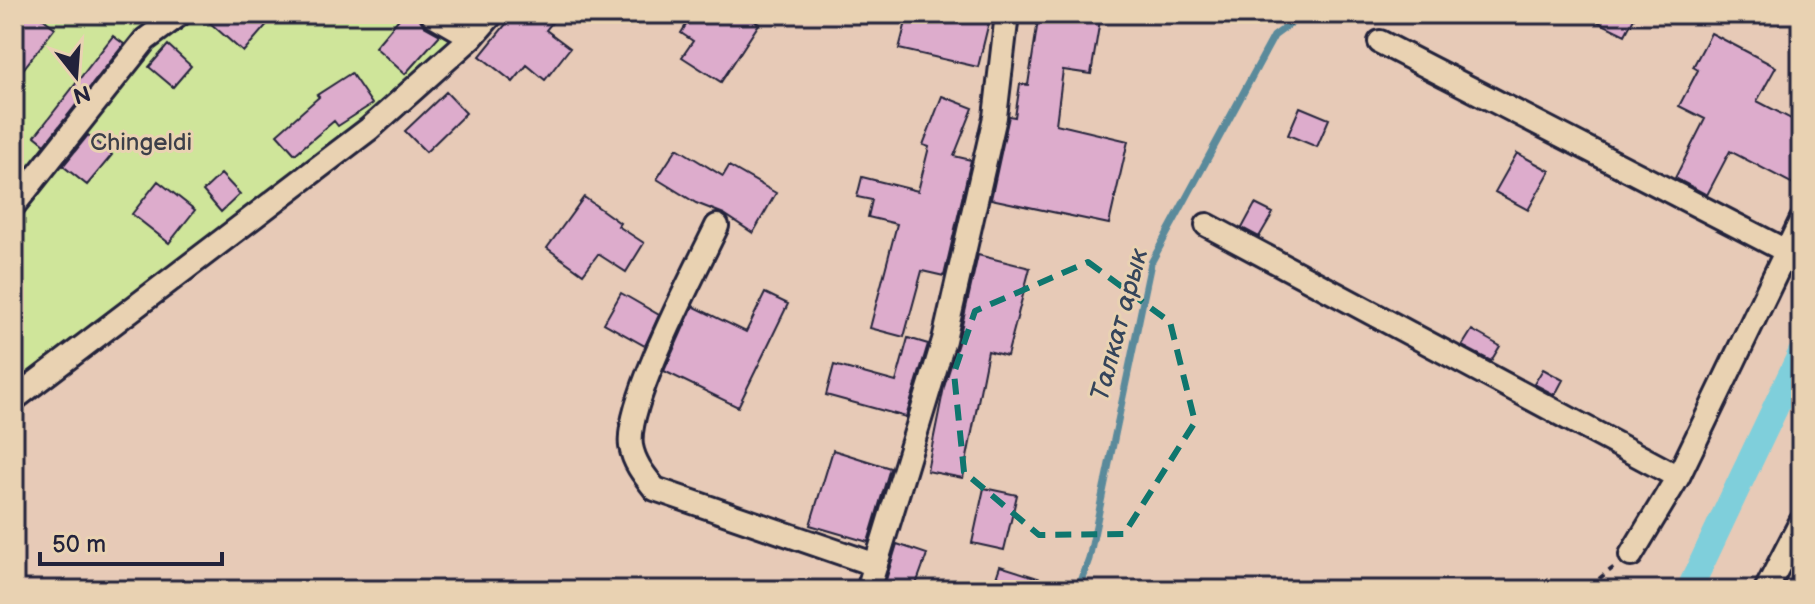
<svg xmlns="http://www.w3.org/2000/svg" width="1815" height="604" font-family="'Balsamiq Sans',sans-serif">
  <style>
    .green { fill: #cfe59a; stroke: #78846a; stroke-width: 2 }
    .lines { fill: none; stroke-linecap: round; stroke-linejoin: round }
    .stream { stroke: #5a8a9b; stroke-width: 7 }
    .canal { stroke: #7fcfdb; stroke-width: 26 }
    .building { fill: #ddaccc; stroke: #22223b; stroke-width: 2 }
    .minor-casing { stroke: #22223b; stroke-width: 28 }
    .path { stroke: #22223b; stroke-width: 4; stroke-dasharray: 6 6; stroke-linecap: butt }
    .minor { stroke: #e9d2b2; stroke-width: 22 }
    .marked { fill: none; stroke: #0f766e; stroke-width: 6; stroke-dasharray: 16 10; stroke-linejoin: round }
    .labels { text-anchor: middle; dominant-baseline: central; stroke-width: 6; stroke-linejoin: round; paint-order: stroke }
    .park-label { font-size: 24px; fill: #3c3f49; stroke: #e9d2b2 }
    .water-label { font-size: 26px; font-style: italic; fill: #35455b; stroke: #e9d2b2 }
  </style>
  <rect width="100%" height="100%" fill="#e7cab7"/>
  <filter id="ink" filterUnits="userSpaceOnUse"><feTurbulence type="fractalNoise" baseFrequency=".0125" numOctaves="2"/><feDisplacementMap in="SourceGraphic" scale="16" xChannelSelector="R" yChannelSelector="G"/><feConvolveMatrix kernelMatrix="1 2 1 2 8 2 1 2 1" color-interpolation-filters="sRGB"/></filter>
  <g filter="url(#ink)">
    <path class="green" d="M14 14H481L369 129 14 397Z"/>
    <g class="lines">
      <path class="stream" d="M1078 590 1089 559 1151 263 1274 36 1304 14"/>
      <path class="canal" d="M1689 590 1801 353"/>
    </g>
    <path class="building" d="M14 14H37L55 28 14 81Z
      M200 14H276L243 52Z
      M403 14H418L424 26 440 35 405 74 375 47Z
      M514 14H559L546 30 570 48 545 80 527 65 513 82 480 56Z
      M693 14H744L759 24 721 82 682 57 693 41 681 33Z
      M908 14H957L989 22 978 67 899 49Z
      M1039 14H1101L1091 74 1063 70 1056 124 1128 141 1109 224 991 199 1009 116 1015 117 1020 84 1028 85Z
      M1582 14H1636L1625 35Z
      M1711 33 1776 67 1757 101 1801 124V169L1793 184 1730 151 1707 195 1675 178 1705 119 1679 106 1698 70 1693 67Z
      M113 36 124 44 45 144 35 136Z
      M168 45 191 66 173 87 149 67Z
      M351 73 372 104 338 126 334 121 295 154 277 134 319 97 317 95Z
      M446 92 466 113 426 152 405 131Z
      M942 96 973 108 954 156 971 160 944 276 922 271 904 337 870 328 897 224 868 217 872 200 857 197 862 177 918 191 929 147 923 145Z
      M1300 107 1329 119 1317 147 1288 135Z
      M88 135 112 155 87 185 63 166Z
      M677 148 723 176 729 166 776 193 753 233 724 214 696 203 657 179Z
      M1517 153 1550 171 1528 210 1495 192Z
      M221 174 240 194 221 212 203 191Z
      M158 181 195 210 169 243 132 214Z
      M584 197 620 223 618 226 644 243 626 272 598 254 583 274 547 248Z
      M1255 204 1273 213 1259 237 1242 228Z
      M978 255 1030 268 1007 356 988 351 963 478 927 471 944 387 958 343Z
      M621 293 659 315 645 346 604 323Z
      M765 293 788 304 738 407 664 371 693 306 746 332Z
      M1472 330 1500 346 1491 361 1462 346Z
      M908 338 928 344 906 417 826 395 834 365 896 382Z
      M1543 369 1563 380 1555 395 1534 384Z
      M833 450 890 468 868 542 810 525Z
      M984 488 1017 495 1004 550 972 543Z
      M897 544 927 554 914 590H883Z
      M1000 566 1063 586 1062 590H992Z"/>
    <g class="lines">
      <defs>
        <path id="minor" d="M432 14 472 37
          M1380 42 1786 251
          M14 205 145 40 180 14
          M1207 225 1678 477
          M717 226C696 270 625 403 631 446 634 463 644 475 655 489L876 565
          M14 399 369 129 472 37 492 14
          M1631 555 1678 477 1801 221
          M868 590 944 340 995 117 1007 14
          M1766 590 1801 522"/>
      </defs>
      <use href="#minor" class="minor-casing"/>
      <path class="path" d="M1595 590 1600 578 1613 568"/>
      <use href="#minor" class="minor"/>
    </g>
  </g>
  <path class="marked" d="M1088 262 1170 322 1195 422 1124 534 1039 535 964 472 954 373 975 311Z"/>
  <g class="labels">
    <g class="park-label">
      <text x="141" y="142">Chingeldi</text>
    </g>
    <g class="water-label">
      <text transform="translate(1120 325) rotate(-75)">Талкат арык</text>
    </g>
  </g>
  <rect width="1815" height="604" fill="none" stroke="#e9d2b2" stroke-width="48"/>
  <rect x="24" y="24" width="1767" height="556" fill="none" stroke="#22223b" stroke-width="3" filter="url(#ink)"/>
  <g transform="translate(76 76) rotate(163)" stroke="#e9d2b2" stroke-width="6" paint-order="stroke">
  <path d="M0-6L14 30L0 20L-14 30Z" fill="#22223b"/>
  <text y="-12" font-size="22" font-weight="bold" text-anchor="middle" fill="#22223b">N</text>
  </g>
  <path d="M40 552v12h182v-12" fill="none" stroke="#22223b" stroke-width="4"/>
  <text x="52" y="552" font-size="24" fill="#22223b" stroke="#e9d2b2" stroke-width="6" paint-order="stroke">50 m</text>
</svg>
